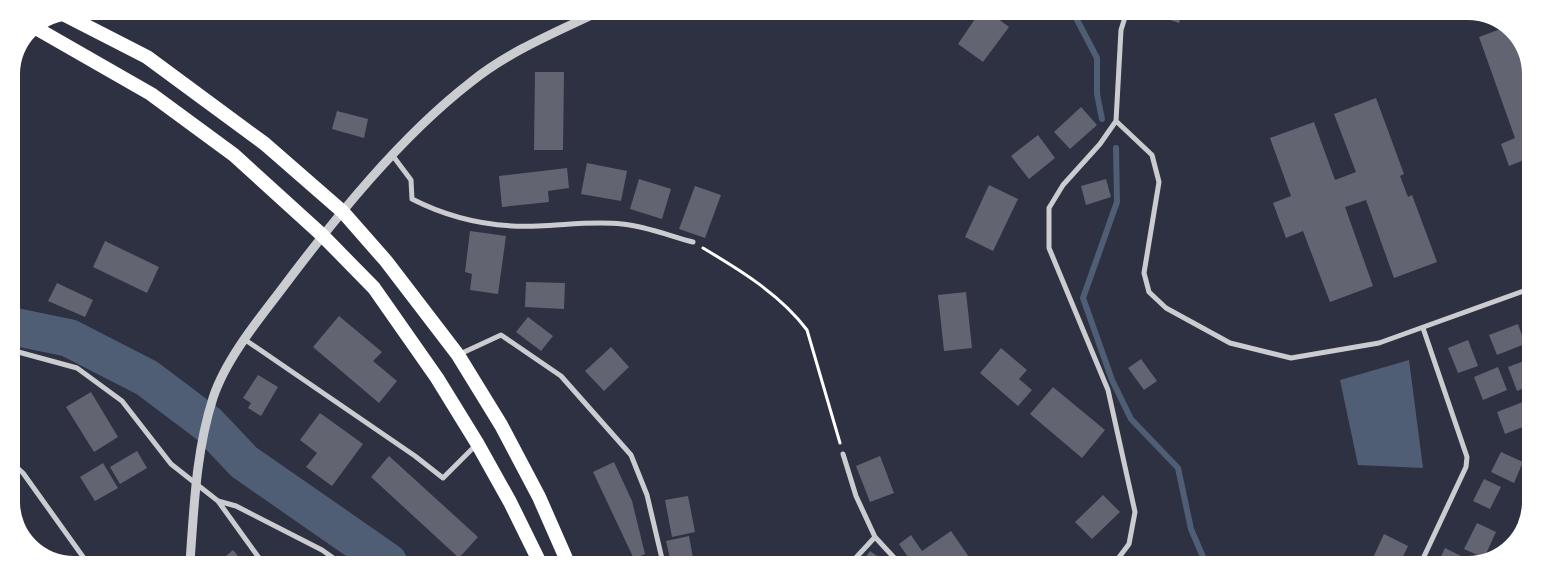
<svg xmlns="http://www.w3.org/2000/svg" width="1542" height="576" font-family="Commissioner,sans-serif">
  <style>
    .water { fill: #4f5d75 }
    .lines { fill: none; stroke-linecap: round; stroke-linejoin: round }
    .stream { stroke: #4f5d75; stroke-width: 6 }
    .river { stroke: #4f5d75; stroke-width: 38 }
    .building { fill: #626471 }
    .path { stroke: #fff; stroke-width: 3 }
    .minor { stroke: #caccd0; stroke-width: 5 }
    .tertiary { stroke: #caccd0; stroke-width: 9 }
    .trunk { stroke: #fff; stroke-width: 14 }
  </style>
  <rect width="100%" height="100%" fill="#2d3142"/>
  <path class="water" d="M1409 360 1423 468 1358 465 1340 380Z"/>
  <g class="lines">
    <path class="stream" d="M1074 14 1097 58V94L1102 119
      M1116 148 1117 202 1083 298 1112 380 1131 419 1178 468 1191 529 1206 564"/>
    <path class="river" d="M11 326 69 338 147 378 208 424 244 462 388 562"/>
  </g>
  <path class="building" d="M979 13H990L1009 27 983 62 958 44Z
    M1153 14H1182L1179 23Z
    M1506 27 1518 36 1531 69 1530 177 1524 160 1509 166 1501 144 1515 138 1479 37Z
    M535 72H564L563 150H534Z
    M1376 98 1404 174 1400 176 1408 197 1412 195 1437 262 1394 278 1366 200 1345 207 1373 286 1330 302 1303 231 1286 238 1273 203 1291 196 1270 138 1314 122 1335 180 1356 172 1334 114Z
    M1081 107 1097 125 1070 149 1054 132Z
    M337 111 368 119 364 138 332 129Z
    M1038 135 1055 158 1029 179 1011 156Z
    M587 163 627 171 621 201 581 194Z
    M567 168 569 188 548 191 549 202 502 207 499 176Z
    M639 179 671 189 662 219 630 209Z
    M1106 179 1111 197 1086 205 1081 186Z
    M989 185 1018 199 993 251 965 237Z
    M695 186 721 195 705 238 679 229Z
    M470 231 506 236 498 294 470 290 472 274 465 272Z
    M105 241 159 267 147 293 93 267Z
    M526 282 565 283 564 309 525 307Z
    M57 283 93 300 85 317 48 301Z
    M966 292 972 348 944 351 938 295Z
    M339 316 382 352 373 361 397 381 379 403 313 347Z
    M528 317 553 336 541 351 516 332Z
    M1518 324 1525 344 1497 355 1489 335Z
    M1468 340 1478 366 1458 373 1448 348Z
    M611 347 629 367 604 391 585 371Z
    M1001 348 1027 370 1019 379 1032 390 1018 406 980 373Z
    M1141 359 1157 381 1144 390 1128 368Z
    M1529 359 1528 386 1517 391 1508 367Z
    M1498 367 1507 390 1483 400 1474 377Z
    M258 375 278 387 261 416 248 408 251 403 243 398Z
    M1053 387 1105 430 1082 458 1030 414Z
    M91 392 118 437 94 452 66 407Z
    M1528 400V425L1505 434 1497 412Z
    M320 413 363 444 332 486 306 467 317 453 300 440Z
    M137 451 147 468 120 484 110 467Z
    M1501 452 1523 462 1514 483 1491 472Z
    M389 456 478 537 459 558 371 477Z
    M880 456 894 493 870 502 856 466Z
    M614 462 632 501 645 554 634 559 593 472Z
    M103 463 118 488 95 501 80 477Z
    M1484 479 1501 487 1490 509 1473 501Z
    M1103 495 1120 512 1092 539 1075 522Z
    M688 496 695 532 672 537 665 500Z
    M1477 523 1496 532 1484 558 1464 549Z
    M951 531 969 557 959 564 912 563 899 544 911 535 922 551Z
    M1384 534 1408 546 1399 565H1377L1371 562Z
    M689 536 694 563H671L666 541Z
    M1445 548 1469 560 1467 565H1437Z
    M233 550 243 562H219Z
    M870 551 887 563H861Z"/>
  <g class="lines">
    <path class="path" d="M703 248C740 270 781 295 807 330L840 443"/>
    <path class="minor" d="M1116 121 1152 155 1159 182 1144 273 1149 292 1166 308 1230 343 1291 358 1379 343 1529 289
      M393 156 411 180 412 199C451 219 494 228 538 226 567 225 593 221 622 224 645 226 670 236 693 242
      M244 339 415 456 443 478 476 445
      M11 350 77 368 122 401 171 464 218 501 236 506 322 550 339 562
      M460 354 501 335 561 376 631 455 647 495 663 563
      M843 454 856 496 875 537 899 563
      M11 462 23 473 86 561
      M218 501 262 562
      M851 563 875 537
      M1114 564 1129 544 1135 512 1108 390 1049 248V208L1063 185 1100 144 1116 121 1121 30 1126 14
      M1420 565 1466 467 1467 457 1423 328"/>
    <path class="tertiary" d="M190 562C194 507 196 451 213 398 225 361 257 321 281 290 335 218 400 137 471 82 508 52 554 33 596 13"/>
    <path class="trunk" d="M65 15 147 57 265 144 343 212 386 261 458 355 501 425 539 497 568 563
      M34 27 151 94 234 155 322 235 374 288 437 378 477 443 510 502 540 563"/>
  </g>
  <path d="M0 0H1542V576H0ZM74 20H1468A54 54 0 0 1 1522 74V502A54 54 0 0 1 1468 556H74A54 54 0 0 1 20 502V74A54 54 0 0 1 74 20Z" fill="#fff" fill-rule="evenodd"/>
</svg>
